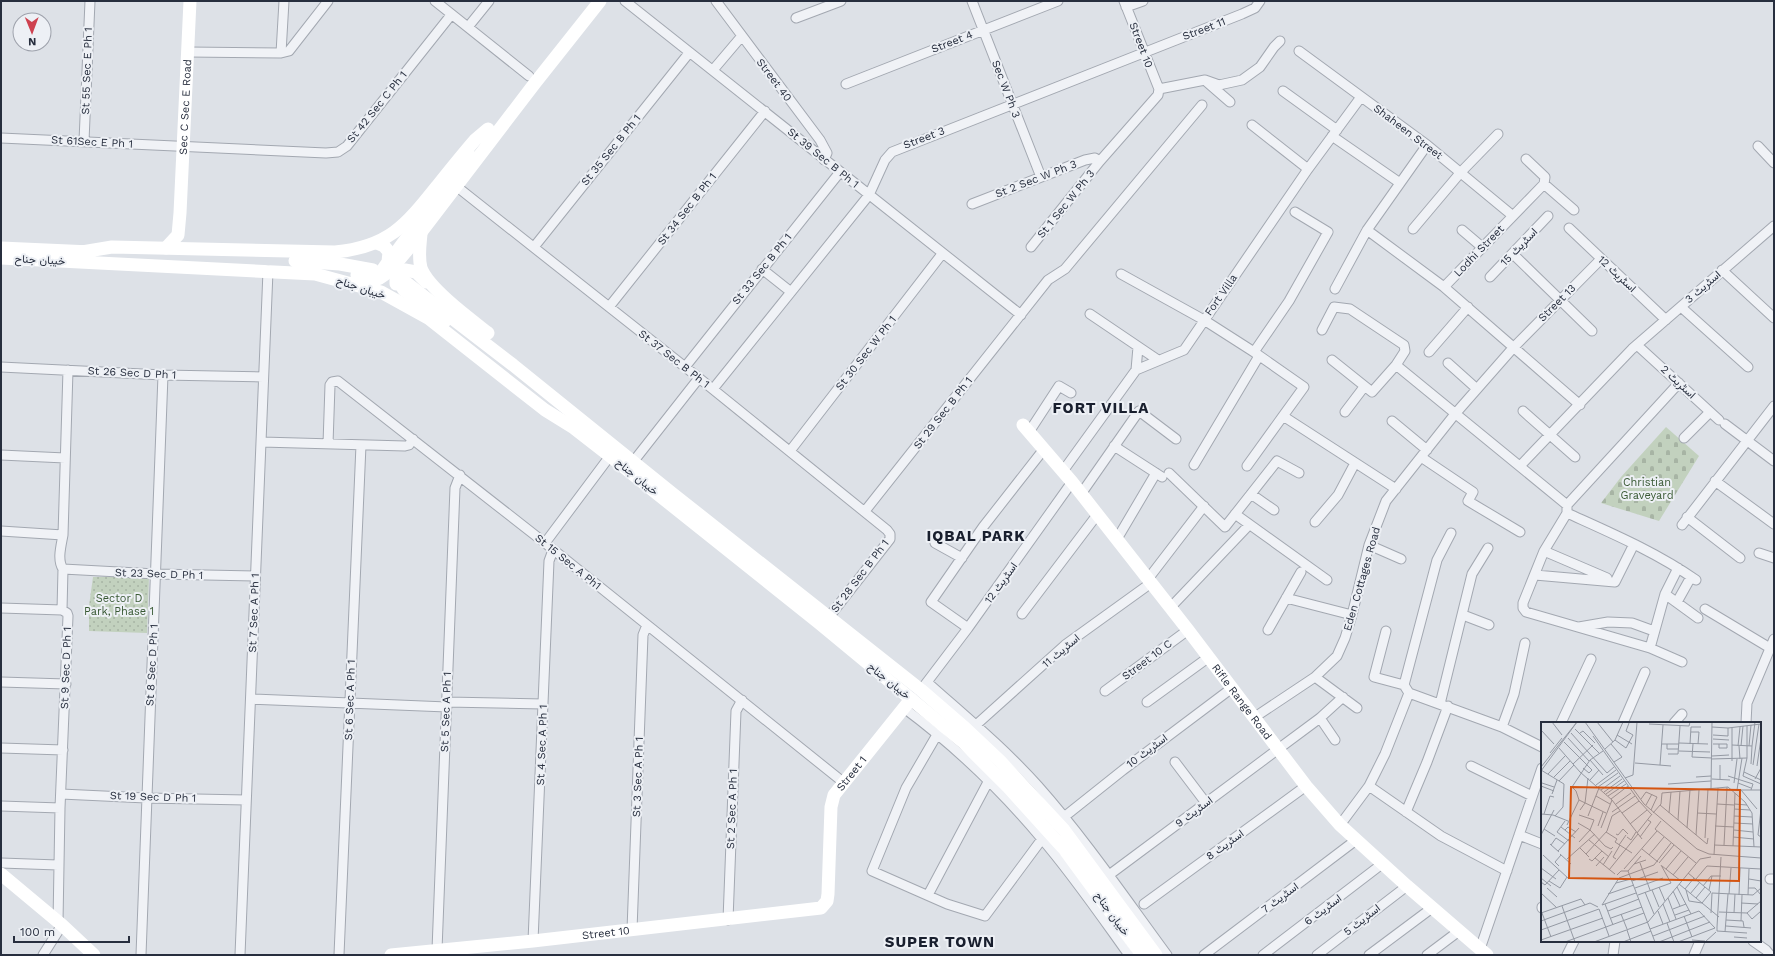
<svg xmlns="http://www.w3.org/2000/svg" width="1775" height="956" font-family="'Work Sans',Vazirmatn,sans-serif">
  <style>
    .grass { fill: url(#grass-dots) }
    .cemetery { fill: url(#cemetery-stones) }
    .lines { fill: none; stroke-linecap: round; stroke-linejoin: round }
    .street-casing { stroke: #a3a8b1; stroke-width: 11 }
    .street { stroke: #f0f2f6; stroke-width: 9 }
    .secondary { stroke: #fff; stroke-width: 13 }
    .secondary-bridge { stroke: #fff; stroke-width: 13 }
    .labels { text-anchor: middle; dominant-baseline: central; stroke-width: 4; stroke-linejoin: round; paint-order: stroke }
    .street-label { font-size: 11px; fill: #272e3e; stroke: #edf0f5 }
    .park-label { font-size: 11px; fill: #395934; stroke: #edf0f5 }
    .district-label { font-size: 15px; font-weight: bold; letter-spacing: 1px; fill: #191f2e; stroke: #edf0f5 }
    .inset-road { fill: none; stroke: #9499a3; stroke-width: 1 }
    .view { fill: #d55511; fill-opacity: 0.15; stroke: #d55511; stroke-width: 2 }
    .inset-edge { fill: none; stroke: #272e3e; stroke-width: 2 }
  </style>
  <defs>
    <pattern id="grass-dots" width="8" height="8" patternUnits="userSpaceOnUse"><rect width="8" height="8" fill="#c2d1be"/><path d="M2 2h.1M6 6h.1" fill="none" stroke="#a7b4a4" stroke-width="1.8" stroke-linecap="round"/></pattern>
    <pattern id="cemetery-stones" width="16" height="16" patternUnits="userSpaceOnUse"><rect width="16" height="16" fill="#c2d1be"/><path d="M2 7V4a2 2 0 0 1 4 0v3zM10 15v-3a2 2 0 0 1 4 0v3z" fill="#a7b4a4"/></pattern>
  </defs>
  <rect width="100%" height="100%" fill="#dde1e7"/>
  <path class="grass" d="M149 576 147 633 89 631V606L93 577Z"/>
  <path class="cemetery" d="M1666 427 1699 456 1659 521 1601 503 1621 477Z"/>
  <g class="lines">
    <defs>
      <path id="street" d="M435 1 529 76
        M625 1 1021 315
        M716 1 820 140 827 153 824 160
        M972 1 1041 177
        M1126 7 1143 1
        M796 18 841 1
        M468 27 489 1
        M1299 51 1427 145 1513 216
        M188 52 281 53 289 51 328 1
        M281 53 284 1
        M713 70 741 37
        M1207 82 1230 102
        M846 84 1058 1
        M1159 89 1205 80 1219 85 1242 80 1260 67 1274 47 1280 41
        M1283 91 1337 130
        M1252 125 1308 169
        M1332 136 1400 183
        M1 138 326 153 338 152 347 146 451 15
        M84 141 90 1
        M1758 146 1774 163
        M1526 159 1545 177 1544 184
        M456 186 699 378 887 530 890 534V539L829 617
        M972 204 1085 160 1095 158 1100 161
        M1569 228 1666 320
        M1413 229 1461 172 1498 134
        M1367 230 1444 287 1580 405
        M1462 230 1482 247
        M534 247 689 53
        M1031 247 1100 161 1158 95 1159 89 1124 1
        M1513 254 1592 331
        M762 269 791 292
        M1722 270 1774 318
        M1121 274 1204 320 1254 352 1304 387 1283 416 1396 489
        M1490 277 1548 216
        M1444 287 1544 184 1574 210
        M1335 289 1367 230 1427 145
        M609 307 765 111
        M1681 307 1748 367
        M1090 314 1158 360
        M1322 330 1334 307 1350 309 1404 345 1405 351 1396 365 1567 505V513L1544 551 1523 603V608L1526 612 1650 648 1682 662
        M1637 345 1719 420
        M1254 352 1289 301 1328 232 1295 212
        M1429 352 1468 307
        M1332 360 1372 392 1396 365
        M1448 363 1477 389
        M1 367 163 375 263 377
        M685 367 840 172
        M1136 370 1138 347
        M713 389 869 195 885 160 892 152 1242 14 1255 8 1260 1
        M1523 411 1575 457
        M1345 412 1364 387
        M1392 421 1427 450
        M1725 424 1774 461
        M1029 432 1059 386 1071 393
        M1684 438 1710 412
        M262 442 405 446 409 445 413 439
        M328 444 330 385 332 382 338 381 545 543 843 782
        M1114 446 1162 477
        M790 451 942 254
        M1 455 65 458
        M1421 457 1473 492 1468 501 1520 532
        M633 462 699 378
        M1194 465 1259 356
        M1247 466 1283 416
        M1520 466 1632 349 1774 226
        M1063 471 1136 370 1184 350 1308 169 1361 97
        M1169 473 1225 527 1277 461 1299 473
        M1715 481 1774 524
        M1081 494 1139 411 1176 439
        M1251 494 1274 510
        M1567 505 1679 383
        M865 511 1048 280 1065 269 1202 105
        M1567 513C1611 533 1656 552 1696 580
        M1235 514 1327 580
        M1687 517 1740 558
        M1315 522 1338 495 1355 463
        M1682 525 1774 406
        M1 531 63 535
        M1451 533 1437 560 1404 685 1409 693 1502 727 1542 747
        M1117 539 1156 473
        M545 543 610 456
        M935 543 962 558
        M1369 545 1401 559
        M1544 551 1607 578
        M1759 553 1774 558
        M63 569 156 574 255 576
        M1535 575 1615 582 1634 544
        M1148 579 1204 506
        M1665 594 1698 618
        M1286 598 1352 615
        M1677 602 1691 577
        M1 608 62 610
        M1170 608 1249 525
        M1705 609 1770 648
        M1022 614 1097 515
        M1463 615 1489 625
        M1579 627 1608 622 1632 623 1654 631
        M968 628 931 602 983 527 1044 449
        M1268 630 1301 572
        M1386 631 1374 677 1404 685
        M1650 648 1665 594 1678 568
        M1315 677 1357 708
        M1 682 66 684
        M927 682C965 716 1004 748 1038 786 1085 839 1125 898 1167 955
        M924 686 968 628 1072 482
        M1105 691 1188 630
        M251 699 447 707
        M447 702 543 704
        M1147 702 1209 657
        M1440 704 1472 574 1488 548
        M904 708C955 746 1001 790 1042 839 1073 875 1101 916 1129 955
        M1255 717 1315 677 1337 656 1345 638 1352 615 1369 545 1386 501 1455 414 1513 348 1601 259
        M1320 718 1335 740
        M1561 723 1591 659
        M1623 723 1645 672
        M1674 723 1682 714
        M1746 723 1747 703 1774 639
        M976 725 1065 645 1151 583
        M1502 727 1514 694 1525 643
        M938 733 906 788 872 871 947 904 985 916 1042 839
        M1 748 63 750
        M1175 762 1206 803
        M1471 766 1532 796
        M1369 786 1441 836 1507 871
        M61 794 146 798 246 800
        M1 806 60 808
        M1406 812 1427 762 1448 706
        M1064 817 1123 770 1232 688
        M1340 825 1369 786 1385 754 1409 693
        M1519 835 1542 844
        M1 863 58 865
        M1109 875 1320 718 1343 697
        M1770 879H1774
        M928 895 988 782
        M1144 904 1306 786
        M1542 907V908
        M728 920 736 711 742 700
        M58 922 60 808 68 616 67 613 62 610 63 569C57 560 61 546 63 535L68 370
        M632 930 643 635 647 625
        M533 941 549 561 553 550
        M1753 941 1766 950 1770 955
        M1480 949 1542 768
        M437 950 455 488 460 475
        M43 955 62 925
        M141 955 163 375
        M240 955 268 271
        M339 955 361 445
        M1204 955 1356 840
        M1263 955 1382 864
        M1317 955 1407 886
        M1369 955 1432 908
        M1427 955 1459 931
        M1567 955 1574 941
        M1613 955 1615 941
        M1694 955 1700 941"/>
    </defs>
    <use href="#street" class="street-casing"/>
    <use href="#street" class="street"/>
    <g class="secondary">
      <path d="M421 234C420 245 418 257 421 268 428 288 470 319 488 333"/>
      <path d="M377 243 384 246 389 252 388 262 381 272"/>
      <path d="M1 248 91 252"/>
      <path id="s1" d="M166 248 178 235 180 213 190 1"/>
      <path d="M82 252 112 247 335 252C389 247 406 225 438 185 450 170 462 155 475 140L488 129"/>
      <path d="M1 258 315 274 381 292 428 318 545 410 574 428 610 456 819 623 963 742 1008 787 1064 849 1142 955"/>
      <path d="M295 261 340 264 373 270"/>
      <path d="M357 275C362 277 368 280 373 280 384 281 402 256 409 248L535 83 600 1"/>
      <path d="M400 278 513 365 673 494 921 690 965 728 1000 761 1064 830 1156 955"/>
      <path d="M396 284V275L405 270 416 272 426 282"/>
      <path id="s2" d="M1023 425 1072 482 1188 630 1306 786 1340 825 1407 886 1487 955"/>
      <path d="M1 874 62 925 94 955"/>
      <path id="s3" d="M391 955 533 941 821 908 827 901 828 894 831 807 834 795 911 699"/>
    </g>
    <path class="secondary-bridge" d="M445 321 404 290 397 279 395 270V260L397 251 411 232 471 157"/>
  </g>
  <g class="labels">
    <g class="street-label">
      <text transform="translate(1204 29) rotate(-21)">Street 11</text>
      <text transform="translate(952 42) rotate(-21)">Street 4</text>
      <text transform="translate(1141 45) rotate(69)">Street 10</text>
      <text transform="translate(87 71) rotate(-88)">St 55 Sec E Ph 1</text>
      <text transform="translate(774 80) rotate(53)">Street 40</text>
      <text transform="translate(1006 89) rotate(69)">Sec W Ph 3</text>
      <text stroke="none"><textPath href="#s1" startOffset="146">Sec C Sec E Road</textPath></text>
      <text transform="translate(377 107) rotate(-51)">St 42 Sec C Ph 1</text>
      <text transform="translate(1408 132) rotate(37)">Shaheen Street</text>
      <text transform="translate(924 138) rotate(-21)">Street 3</text>
      <text transform="translate(92 142) rotate(3)">St 61Sec E Ph 1</text>
      <text transform="translate(611 150) rotate(-51)">St 35 Sec B Ph 1</text>
      <text transform="translate(823 158) rotate(39)">St 39 Sec B Ph 1</text>
      <text transform="translate(1036 179) rotate(-21)">St 2 Sec W Ph 3</text>
      <text transform="translate(1066 204) rotate(-51)">St 1 Sec W Ph 3</text>
      <text transform="translate(687 209) rotate(-52)">St 34 Sec B Ph 1</text>
      <text transform="translate(1519 247) rotate(-46)">اسٹریٹ 15</text>
      <text transform="translate(1479 251) rotate(-46)">Lodhi Street</text>
      <text transform="translate(40 260) rotate(3)">خیبان جناح</text>
      <text transform="translate(762 269) rotate(-51)">St 33 Sec B Ph 1</text>
      <text transform="translate(1617 274) rotate(43)">اسٹریٹ 12</text>
      <text transform="translate(1703 287) rotate(-41)">اسٹریٹ 3</text>
      <text transform="translate(361 288) rotate(18)">خیبان جناح</text>
      <text transform="translate(1221 295) rotate(-55)">Fort Villa</text>
      <text transform="translate(1557 303) rotate(-45)">Street 13</text>
      <text transform="translate(866 353) rotate(-52)">St 30 Sec W Ph 1</text>
      <text transform="translate(674 359) rotate(38)">St 37 Sec B Ph 1</text>
      <text transform="translate(132 373) rotate(3)">St 26 Sec D Ph 1</text>
      <text transform="translate(1678 382) rotate(43)">اسٹریٹ 2</text>
      <text transform="translate(943 413) rotate(-52)">St 29 Sec B Ph 1</text>
      <text transform="translate(637 477) rotate(39)">خیبان جناح</text>
      <text transform="translate(568 562) rotate(39)">St 15 Sec A Ph1</text>
      <text transform="translate(159 574) rotate(2)">St 23 Sec D Ph 1</text>
      <text transform="translate(860 576) rotate(-53)">St 28 Sec B Ph 1</text>
      <text transform="translate(1362 579) rotate(-74)">Eden Cottages Road</text>
      <text transform="translate(1001 583) rotate(-54)">اسٹریٹ 12</text>
      <text transform="translate(254 613) rotate(-88)">St 7 Sec A Ph 1</text>
      <text transform="translate(1061 651) rotate(-40)">اسٹریٹ 11</text>
      <text transform="translate(1147 660) rotate(-37)">Street 10 C</text>
      <text transform="translate(152 665) rotate(-87)">St 8 Sec D Ph 1</text>
      <text transform="translate(66 668) rotate(-88)">St 9 Sec D Ph 1</text>
      <text transform="translate(889 681) rotate(39)">خیبان جناح</text>
      <text transform="translate(350 700) rotate(-88)">St 6 Sec A Ph 1</text>
      <text stroke="none"><textPath href="#s2" startOffset="353">Rifle Range Road</textPath></text>
      <text transform="translate(446 712) rotate(-88)">St 5 Sec A Ph 1</text>
      <text transform="translate(542 745) rotate(-88)">St 4 Sec A Ph 1</text>
      <text transform="translate(1147 751) rotate(-37)">اسٹریٹ 10</text>
      <text stroke="none"><textPath href="#s3" startOffset="576">Street 1</textPath></text>
      <text transform="translate(638 777) rotate(-88)">St 3 Sec A Ph 1</text>
      <text transform="translate(153 797) rotate(2)">St 19 Sec D Ph 1</text>
      <text transform="translate(732 809) rotate(-88)">St 2 Sec A Ph 1</text>
      <text transform="translate(1194 812) rotate(-37)">اسٹریٹ 9</text>
      <text transform="translate(1225 845) rotate(-36)">اسٹریٹ 8</text>
      <text transform="translate(1280 898) rotate(-37)">اسٹریٹ 7</text>
      <text transform="translate(1323 910) rotate(-37)">اسٹریٹ 6</text>
      <text transform="translate(1112 914) rotate(54)">خیبان جناح</text>
      <text transform="translate(1362 920) rotate(-38)">اسٹریٹ 5</text>
      <text stroke="none"><textPath href="#s3" startOffset="216">Street 10</textPath></text>
    </g>
    <g class="park-label">
      <text x="1647" y="482">Christian<tspan x="1647" dy="13">Graveyard</tspan></text>
      <text x="119" y="598">Sector D<tspan x="119" dy="13">Park, Phase 1</tspan></text>
    </g>
    <g class="district-label">
      <text x="1101" y="408">FORT VILLA</text>
      <text x="976" y="536">IQBAL PARK</text>
      <text x="940" y="942">SUPER TOWN</text>
    </g>
  </g>
  <g transform="translate(1541 722)">
    <rect width="220" height="220" fill="#dde1e7"/>
    <path class="inset-road" d="M11 0 21 13M44 0 103 82 156 127 168 132 220 136M56 0 72 20M108 2 148 4 149 0M206 4V36L202 54 220 62M171 5 187 6 220 2M191 6V39M34 7 58 31M0 8 13 22M150 10H158L157 22M30 11 66 51 73 45M39 11 42 9 54 21M76 13 91 22M172 13 187 14V6M52 14 98 79 111 93M27 16 48 39M172 17 188 18M74 18 85 26 92 13 85 9 88 1M23 20 51 48 48 51 42 46M138 21 167 22M70 22 81 35 73 40M121 22H138M126 22V27H137M149 22 150 5H160M152 22 151 35 171 36M172 22H186V26H178V22M191 23 211 24 214 0M197 24 199 5M198 24 199 37M200 24 202 4M208 24 210 3M18 26 39 50 71 78 101 117M64 27 74 18 82 0M62 29 49 38 31 65 35 69 38 78 65 91M138 29 169 30M9 31 21 16M127 32H137L139 4M171 34 188 33M170 37 206 36M49 38 62 53M94 41 130 44M32 42 52 23M210 42 211 24M119 43 122 3M212 43 218 2M216 44 220 16M0 45 36 0M0 48 23 62 22 85 14 94M0 49 36 0M203 50 220 58M7 52 24 34M187 54 212 62 210 68M13 55 29 39M155 55 170 54M84 56 92 53 96 0M171 57 189 58M179 57V43M214 57 220 46M49 58 58 48M18 59 33 43M1 61 13 65M193 61 196 37M197 61 210 66M127 62 170 59M55 63 75 48M0 64 13 69M57 65 77 51M170 67 171 0M60 68 79 54M196 68 201 36M196 68H220M200 68 216 87M63 70 81 57M11 72 16 58M65 72 83 59M55 74 69 82M67 74 85 62M70 77 87 64M100 77 105 70 116 75 110 88M75 82 90 71M176 82 193 83M193 82 206 83M105 83 111 72M119 83 166 122 167 116M193 87 209 88M220 87 217 113 220 115M39 88 44 81 47 56M71 90 94 74M81 91 98 79M112 91 120 82 121 71 187 65 204 80 211 91 213 125M128 91 130 70M156 91 175 92M0 92 12 93 27 99M3 92 9 74 13 75M38 93 53 98 49 108 64 124 70 127 72 125M47 94 58 66M193 94 211 95M137 98 139 69M24 99 16 110 28 119M120 99 114 107 155 141M37 101 49 108M193 101 212 102M89 102 106 88M26 103 38 78M57 104 62 90M174 104 193 105M20 105 34 116M60 106 71 78M146 106 149 68M3 107 14 114M24 108 27 105 35 110M193 108 212 110M65 110 76 117 74 120 91 131M96 111 111 92M75 112 77 113 82 107 87 112M0 113 13 88M155 113 158 68M86 115 90 118 95 110M99 115 110 100 107 98M192 115 213 117M164 116 167 67M48 118 68 135M38 120 49 108M9 122 18 130M10 123 15 116 24 122M78 123 85 113M173 123 220 125M183 123 186 65M192 124 194 71M39 126 48 135M101 127 117 140M17 129 38 106M19 132 30 142M45 132 66 109 71 94 79 89M2 133 28 157M108 133 123 115M173 133 177 66M54 136 74 152M26 137 54 112M48 137 51 139 61 129M75 137 72 135 79 123M99 141 109 168M118 141 133 123M93 142 105 138M62 143 71 129M18 144 14 140 20 133M55 144 63 135M121 144 140 159M0 146 15 157M83 147 116 109M125 147 140 129M68 148 97 112M87 149 114 220M147 151 170 170M76 153 80 149H87L100 134M132 153 147 135M0 156 10 164M155 157 166 144 220 147M208 157 220 159M8 159 19 166 26 155M91 159 117 150M0 160 4 163 18 148M75 161 90 157M138 162 178 195M162 164 170 154H180M118 165 124 179M136 165 150 192M6 166 16 175M94 166 122 156M207 166H214L220 173M144 167 153 156M111 168 118 185M145 168 148 179 161 181M168 168 171 154M132 169 139 184M104 170 113 192M0 171 16 186M171 171 212 173 220 166M67 172 93 163M149 172 159 160M188 172 190 146M97 173 130 161 120 143M198 173 199 146M207 173 208 147M127 176 135 197M155 176 164 165M161 181 170 170M200 181 217 182M64 182 72 203M122 182 129 200M61 183 78 156 113 143 130 121M61 183 95 171M21 184 34 220M58 187 68 214M132 187 145 182M67 189 98 177M117 189 122 202M178 190 206 191 211 197M0 191 40 177 44 183M1 191 10 215M170 191 171 171M193 191 194 172M206 191 220 179M80 192 86 207M134 193 148 188M143 194 151 215M70 196 101 185M211 197 220 189M185 198 202 199 203 205M0 199 49 181 57 185M200 199 201 173M126 201 133 220M185 204 210 206M65 205 103 191M176 205 180 135M176 205V209L206 211M109 207 158 189 174 206M0 208 58 187M86 208 90 220M184 210 187 172M112 214 164 194M193 215 206 216M0 218 62 196M151 218 164 219M24 220 65 205M53 220 107 200 159 137 170 135M82 220 110 209M118 220 169 200M137 220 174 206M164 220 175 210"/>
    <path class="view" d="M30 65 199 68 198 159 28 156Z"/>
    <rect width="220" height="220" class="inset-edge"/>
  </g>
  <rect width="1775" height="956" fill="none" stroke="#272e3e" stroke-width="4"/>
  <g transform="translate(32 32) rotate(179)"><circle r="19" fill="#edf0f5" stroke="#9ea2ac"/>
  <path d="M0-3L7 15L0 10L-7 15Z" fill="#ce414f"/>
  <text y="-6" font-size="11" font-weight="bold" text-anchor="middle" fill="#272e3e">N</text>
  </g>
  <path d="M14 936v6h115v-6" fill="none" stroke="#272e3e" stroke-width="2"/>
  <text x="20" y="936" font-size="12" fill="#272e3e" stroke="#edf0f5" stroke-width="3" paint-order="stroke">100 m</text>
</svg>
